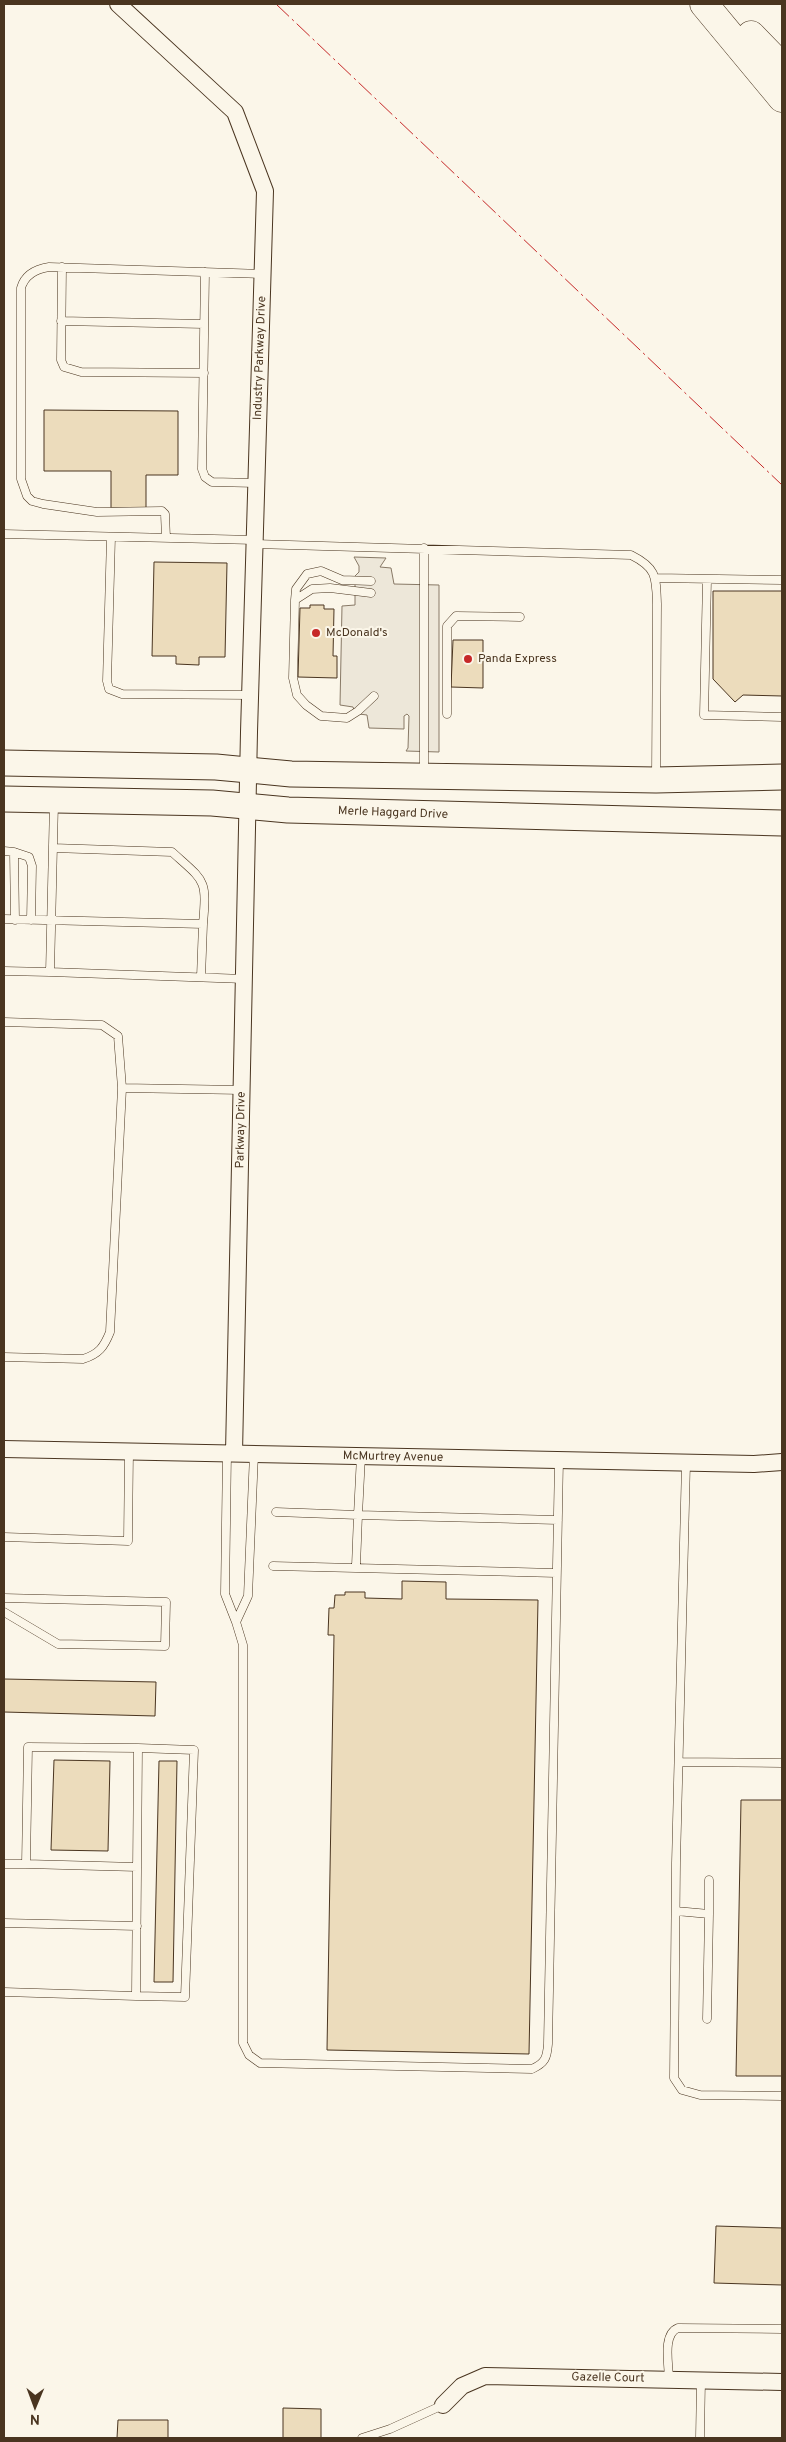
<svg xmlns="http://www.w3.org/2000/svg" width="786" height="2442" font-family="Overpass,sans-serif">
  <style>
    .parking { fill: #ede7d9; stroke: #887966 }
    .building { fill: #ecdcbc; stroke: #4a3520 }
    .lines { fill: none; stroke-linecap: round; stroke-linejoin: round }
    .service-casing { stroke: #4a3520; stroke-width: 9 }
    .minor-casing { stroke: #4a3520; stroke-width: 18 }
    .primary-casing { stroke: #4a3520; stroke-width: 27 }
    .motorway-casing { stroke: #4a3520; stroke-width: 29 }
    .service { stroke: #fbf6e9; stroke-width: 8 }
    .minor { stroke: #fbf6e9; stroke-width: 16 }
    .primary { stroke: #fbf6e9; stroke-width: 25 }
    .motorway { stroke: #fbf6e9; stroke-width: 28 }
    .power { stroke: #c62828; stroke-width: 1; stroke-dasharray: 18 4 2.5 4; stroke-linecap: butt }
    .poi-dot { fill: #c62828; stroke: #fbf6e9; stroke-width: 2 }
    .labels { text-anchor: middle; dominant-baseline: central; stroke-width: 4; stroke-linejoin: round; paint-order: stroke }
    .street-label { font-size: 12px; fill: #4a3520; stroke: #fbf6e9 }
    .poi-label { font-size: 12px; fill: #4a3520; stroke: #fbf6e9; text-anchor: start }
  </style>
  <rect width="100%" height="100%" fill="#fbf6e9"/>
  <path class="parking" d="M354 557 386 558 380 567 391 568 394 584 439 585V752L406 751 408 748 409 716 407 714 404 716V729L369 728 367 715 351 713 354 710 353 707 340 705 342 606 355 605V576L359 572V566Z"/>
  <path class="building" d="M44 410 178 411V475H146V508H111V471H44Z
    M154 562 227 563 225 657H199V665L176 664V656H152Z
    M713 591H782V696L743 695 735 702 713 679Z
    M310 605H324V609H334L333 656H337V678L298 677 300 608H310Z
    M453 640H483V688L451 687Z
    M402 1581 446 1582V1599L538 1600 529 2054 327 2050 334 1635H328L329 1608H334L335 1595H345V1592H365V1598L402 1599Z
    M4 1679 156 1682 155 1716 4 1712Z
    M54 1760 110 1761 108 1851 51 1850Z
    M159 1761H177L173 1982H154Z
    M741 1800H782V2076H736Z
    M716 2226 782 2228V2285L714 2283Z
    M283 2408 321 2409V2438H283Z
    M118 2420H168V2438H117Z"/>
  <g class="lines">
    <defs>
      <path id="service" d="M62 267 61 360 64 367 81 372 204 373
        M205 272 202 469 205 477 212 482 256 483
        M61 321 204 324
        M4 534 255 540
        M111 537 107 681 109 689 122 694 250 695
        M166 538 165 514 162 511 97 512 43 504 32 501 27 496 21 479V288C25 274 36 269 49 267L263 274
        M255 544 631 555C657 568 656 577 657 604L656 778
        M656 578 782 580
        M707 580 704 715 782 717
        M371 593 330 588 312 589 295 600 293 678 297 695 306 705 321 716 347 718 358 711 374 696
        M295 600 296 589 307 574 321 571 342 580 371 581
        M447 714V626L456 616 520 617
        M424 774V548
        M53 848 172 852C205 882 207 878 203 924
        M4 851 14 852 29 857 32 866 31 920
        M14 852 15 920
        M4 919 203 924 201 977
        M4 971 50 972 54 803
        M50 972 245 979
        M4 1022 102 1025 118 1036 122 1088 110 1332C104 1347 99 1354 83 1359L4 1357
        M122 1088 242 1090
        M227 1453 225 1594 236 1622 248 1596 254 1454
        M361 1456 358 1515 558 1520
        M686 1463 676 1863 674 2078 682 2090 700 2095 782 2096
        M276 1512 358 1515 356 1566
        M4 1537 128 1541 129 1451
        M273 1566 556 1573
        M4 1598 166 1602 165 1646 58 1644 4 1612
        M236 1622 243 1645V2043L249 2055 260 2063 532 2069C545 2063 547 2058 548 2044L559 1460
        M679 1762 782 1763
        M4 1864H26L28 1747 138 1748 136 1996 4 1992
        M26 1864 137 1867
        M676 1911 709 1914 707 2019
        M709 1914V1880
        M4 1923 137 1926
        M136 1996 185 1997 194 1750 138 1748
        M669 2380C669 2365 662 2334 678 2328L782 2329
        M362 2438 390 2429 443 2405
        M700 2438 701 2380"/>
      <path id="minor" d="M118 4 235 112 265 191 249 732 234 1453
        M4 1449 754 1464 782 1462
        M443 2405 462 2386 485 2376 782 2382"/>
      <path id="primary" d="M4 763 216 767 291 774 656 780 782 777
        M4 799 212 803 288 810 782 823"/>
      <path id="motorway" d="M704 4 782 98
        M751 35 782 67"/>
    </defs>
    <use href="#service" class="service-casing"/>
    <use href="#minor" class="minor-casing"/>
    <use href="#primary" class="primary-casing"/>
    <use href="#motorway" class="motorway-casing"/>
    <use href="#service" class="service"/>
    <use href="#minor" class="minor"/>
    <use href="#primary" class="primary"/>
    <use href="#motorway" class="motorway"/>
    <path class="power" d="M276 4 782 485"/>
  </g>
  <g class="poi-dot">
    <circle cx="316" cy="633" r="5"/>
    <circle cx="468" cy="659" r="5"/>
  </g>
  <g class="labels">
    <g class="street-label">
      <text transform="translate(260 358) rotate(-88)">Industry Parkway Drive</text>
      <text transform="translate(393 813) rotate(2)">Merle Haggard Drive</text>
      <text transform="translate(241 1130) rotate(-89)">Parkway Drive</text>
      <text transform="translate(393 1457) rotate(1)">McMurtrey Avenue</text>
      <text transform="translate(608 2378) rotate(1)">Gazelle Court</text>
    </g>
    <g class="poi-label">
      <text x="326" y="633">McDonald's</text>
      <text x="478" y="659">Panda Express</text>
    </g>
  </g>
  <rect width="786" height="2442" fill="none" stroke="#4a3520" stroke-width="10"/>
  <g transform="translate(35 2407) rotate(181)" stroke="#fbf6e9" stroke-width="4" paint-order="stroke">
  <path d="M0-4L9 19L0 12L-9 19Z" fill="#4a3520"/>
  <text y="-8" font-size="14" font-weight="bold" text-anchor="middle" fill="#4a3520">N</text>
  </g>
</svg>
